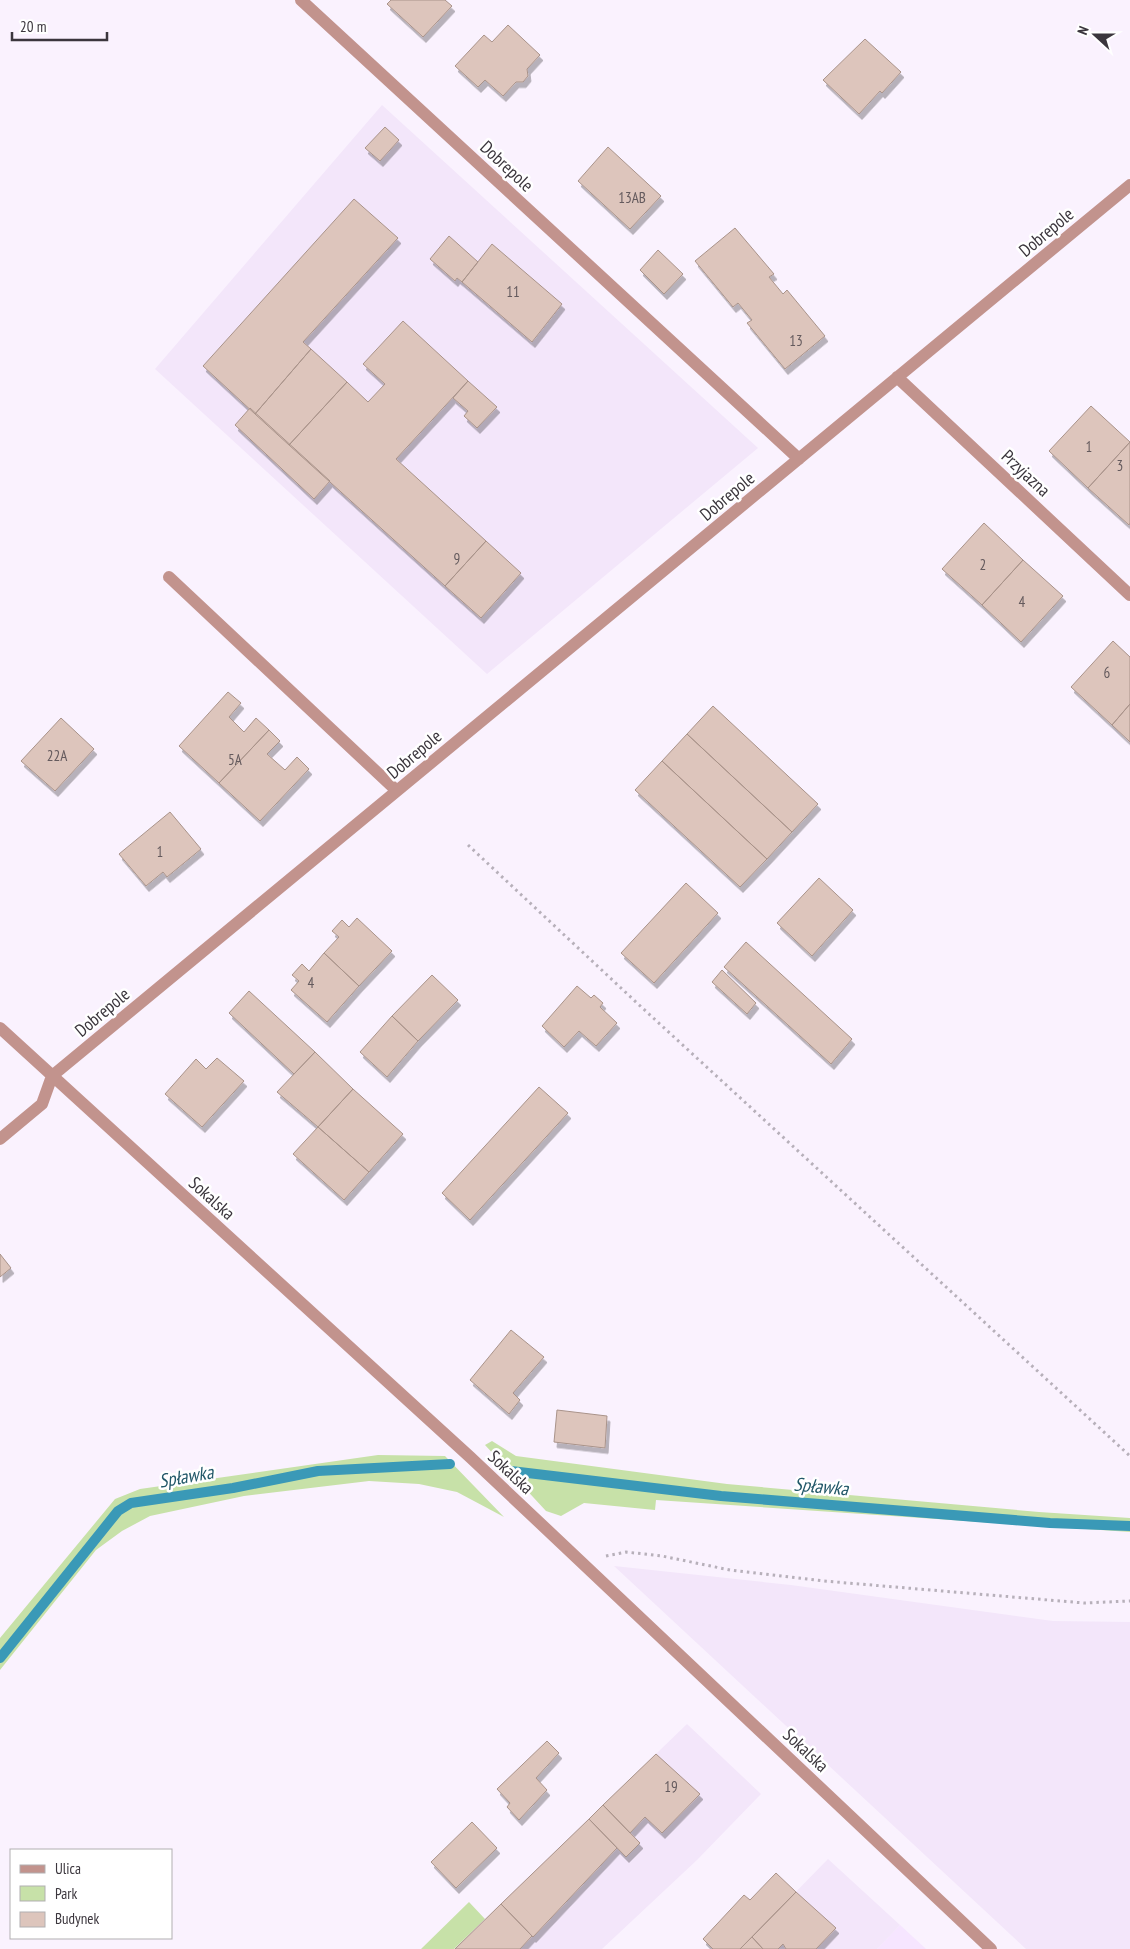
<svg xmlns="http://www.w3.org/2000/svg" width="1130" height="1949" font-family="'PT Sans Narrow',sans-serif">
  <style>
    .built { fill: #f6e5ff }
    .industrial { fill: #f3e6fa }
    .green { fill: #c7e1a8 }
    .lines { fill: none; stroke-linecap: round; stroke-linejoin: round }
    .stream { stroke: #3a99b7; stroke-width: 10 }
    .building { fill: #ddc5bc; stroke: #a9938a; filter: url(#shadow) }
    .path { stroke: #b7b0ba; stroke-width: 3; stroke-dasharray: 2.5 4; stroke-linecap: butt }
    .minor { stroke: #c2938d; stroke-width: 12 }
    .labels { text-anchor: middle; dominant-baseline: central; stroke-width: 5; stroke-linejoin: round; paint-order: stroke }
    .number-label { font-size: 15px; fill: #645a5d }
    .street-label { font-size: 18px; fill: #3b363d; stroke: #fff }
    .water-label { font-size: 19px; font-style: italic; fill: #225869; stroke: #fff }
  </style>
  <defs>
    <filter id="shadow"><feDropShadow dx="3" dy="5.5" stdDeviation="0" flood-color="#0004"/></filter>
  </defs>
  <rect width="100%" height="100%" fill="#faf2fe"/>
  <path class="built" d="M900 1925 926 1949H877Z"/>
  <path class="industrial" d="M382 105 758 448 487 674 155 369Z
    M614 1566 791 1585 1053 1621 1130 1622V1949H1026Z
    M687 1724 761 1794 697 1860 602 1949H454Z
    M828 1859 900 1925 877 1949H740Z"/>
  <path class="green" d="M492 1441 516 1456 727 1484 1039 1512 1130 1518V1532L656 1500 655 1510 584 1503 561 1516 546 1511 485 1445Z
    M378 1455 445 1456 504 1517 457 1492 419 1484 369 1481 244 1496 150 1516 122 1531 96 1550 0 1670V1638L115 1499 140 1489Z
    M469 1902 485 1919 454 1949H421Z"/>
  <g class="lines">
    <path class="stream" d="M511 1471 721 1496 1050 1523 1130 1526
      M0 1658 118 1511 131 1503 233 1488 318 1471 450 1464"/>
  </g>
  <path class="building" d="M391 0H445L452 6 423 37 387 4Z
    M508 25 540 55 527 69 528 76 523 82H516L503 96 485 80 478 87 455 66 484 35 492 42Z
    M865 39 901 72 882 93 880 91 859 114 823 80Z
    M385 127 399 140 380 161 365 148Z
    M608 147 661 196 630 229 578 181Z
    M354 199 398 238 303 342 311 349 255 414 203 366Z
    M735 228 774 274 769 277 783 294 787 290 825 336 785 369 747 323 752 320 738 303 733 307 695 261Z
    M449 236 478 262 462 282 457 278 455 281 430 259Z
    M492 244 562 304 532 342 462 282Z
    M658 250 683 274 664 294 640 270Z
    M403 321 468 381 396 459 486 541 445 586 289 445 347 382 368 402 385 384 363 364Z
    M311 349 347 382 289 445 255 414Z
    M468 381 497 407 477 428 464 416 468 411 453 398Z
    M1091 406 1130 442 1088 488 1049 451Z
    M250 408 330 481 314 499 235 425Z
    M1130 442V523L1129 525 1088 488Z
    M984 523 1023 560 982 605 942 569Z
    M486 541 521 573 481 618 445 586Z
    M1023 560 1063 596 1021 642 982 605Z
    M1113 641 1130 657V704L1112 725 1071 687Z
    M228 692 241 703 229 717 244 732 256 718 269 730 219 783 179 746Z
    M1130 704V742L1112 725Z
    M713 706 818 804 792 832 687 734Z
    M61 718 94 749 55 791 21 761Z
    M269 730 280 741 267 754 285 770 297 757 309 769 260 821 219 783Z
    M687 734 792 832 767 859 662 761Z
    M662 761 767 859 740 887 635 790Z
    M170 812 201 849 167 877 163 872 146 886 119 854Z
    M819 878 853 910 812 956 777 923Z
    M686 883 718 913 654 983 621 953Z
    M357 918 392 951 359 986 324 953 339 937 332 931 342 920 349 927Z
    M746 942 852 1039 831 1064 724 967Z
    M324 953 359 986 327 1022 291 990 299 981 292 975 302 964 309 971Z
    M722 970 756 1003 747 1014 712 982Z
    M432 975 458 1000 418 1041 392 1016Z
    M577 986 591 998 594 995 603 1003 600 1007 617 1023 596 1046 579 1031 564 1047 542 1026Z
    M249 991 315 1052 294 1074 229 1013Z
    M392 1016 418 1041 387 1077 360 1052Z
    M315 1052 353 1089 318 1127 277 1092Z
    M217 1058 244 1081 202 1127 165 1094 196 1059 206 1069Z
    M539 1087 568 1113 470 1220 442 1193Z
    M353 1089 403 1134 369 1172 318 1127Z
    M318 1127 369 1172 344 1200 293 1154Z
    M0 1254 11 1268 0 1277Z
    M511 1330 544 1357 513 1393 520 1400 509 1414 470 1380Z
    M557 1410 607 1416 605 1448 554 1442Z
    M547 1741 559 1753 536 1778 547 1790 519 1820 507 1807 510 1803 497 1789Z
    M656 1754 700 1794 662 1833 645 1817 630 1833 603 1805Z
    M603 1805 640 1843 626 1857 589 1819Z
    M589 1819 617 1848 533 1937 501 1904Z
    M472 1822 497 1848 456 1888 431 1862Z
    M776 1873 796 1892 740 1949H713L703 1939 744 1895 750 1900Z
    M796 1892 836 1928 816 1949H786L783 1944 778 1949H763L752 1937Z
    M501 1904 532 1936 520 1949H455Z
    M752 1937 763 1949H740Z"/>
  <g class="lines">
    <path class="path" d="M468 845 637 1003 1130 1456
      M606 1556 626 1552 662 1556 730 1570 824 1581 1084 1603 1130 1601"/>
    <path class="minor" d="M301 0 799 459
      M897 377 1130 595
      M169 577 397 791
      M0 1028 470 1457 991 1949
      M52 1076 1130 185
      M0 1139 42 1104 52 1076"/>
  </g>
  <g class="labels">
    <g class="number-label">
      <text x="632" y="197">13AB</text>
      <text x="513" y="291">11</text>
      <text x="796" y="340">13</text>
      <text x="1089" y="446">1</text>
      <text x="1120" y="465">3</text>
      <text x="457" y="558">9</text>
      <text x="983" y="564">2</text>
      <text x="1022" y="601">4</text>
      <text x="1107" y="672">6</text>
      <text x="57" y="755">22A</text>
      <text x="235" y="759">5A</text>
      <text x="160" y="851">1</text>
      <text x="311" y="982">4</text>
      <text x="671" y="1786">19</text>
    </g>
    <g class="street-label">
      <text transform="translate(507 166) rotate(43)">Dobrepole</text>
      <text transform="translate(1046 232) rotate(-40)">Dobrepole</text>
      <text transform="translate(1026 473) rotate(43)">Przyjazna</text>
      <text transform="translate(727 496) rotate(-40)">Dobrepole</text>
      <text transform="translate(414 754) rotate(-40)">Dobrepole</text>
      <text transform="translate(102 1012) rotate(-40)">Dobrepole</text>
      <text transform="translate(212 1198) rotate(42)">Sokalska</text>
      <text transform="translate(511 1472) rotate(43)">Sokalska</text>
      <text transform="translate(806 1750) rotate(43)">Sokalska</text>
    </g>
    <g class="water-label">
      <text transform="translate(186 1476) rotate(-10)">Spławka</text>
      <text transform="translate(821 1486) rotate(5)">Spławka</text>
    </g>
  </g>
  <rect x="10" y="1849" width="162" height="90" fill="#ffffff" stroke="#b1afb1"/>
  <rect x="20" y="1865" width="25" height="8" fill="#c2938d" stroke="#b1afb1"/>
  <text x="55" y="1874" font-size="15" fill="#3b363d">Ulica</text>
  <rect x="20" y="1886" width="25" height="15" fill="#c7e1a8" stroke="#b1afb1"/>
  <text x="55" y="1899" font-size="15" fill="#3b363d">Park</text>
  <rect x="20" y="1912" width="25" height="15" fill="#ddc5bc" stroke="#b1afb1"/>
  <text x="55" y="1924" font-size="15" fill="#3b363d">Budynek</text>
  <g transform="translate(1095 35) rotate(291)" stroke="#ffffff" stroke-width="4" paint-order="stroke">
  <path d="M0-4L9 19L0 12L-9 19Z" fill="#3b363d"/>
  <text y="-8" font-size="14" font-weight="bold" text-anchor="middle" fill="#3b363d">N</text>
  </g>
  <path d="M12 32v8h95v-8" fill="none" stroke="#3b363d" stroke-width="2.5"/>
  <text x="20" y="32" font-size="15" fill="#3b363d" stroke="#ffffff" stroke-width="4" paint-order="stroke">20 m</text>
</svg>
